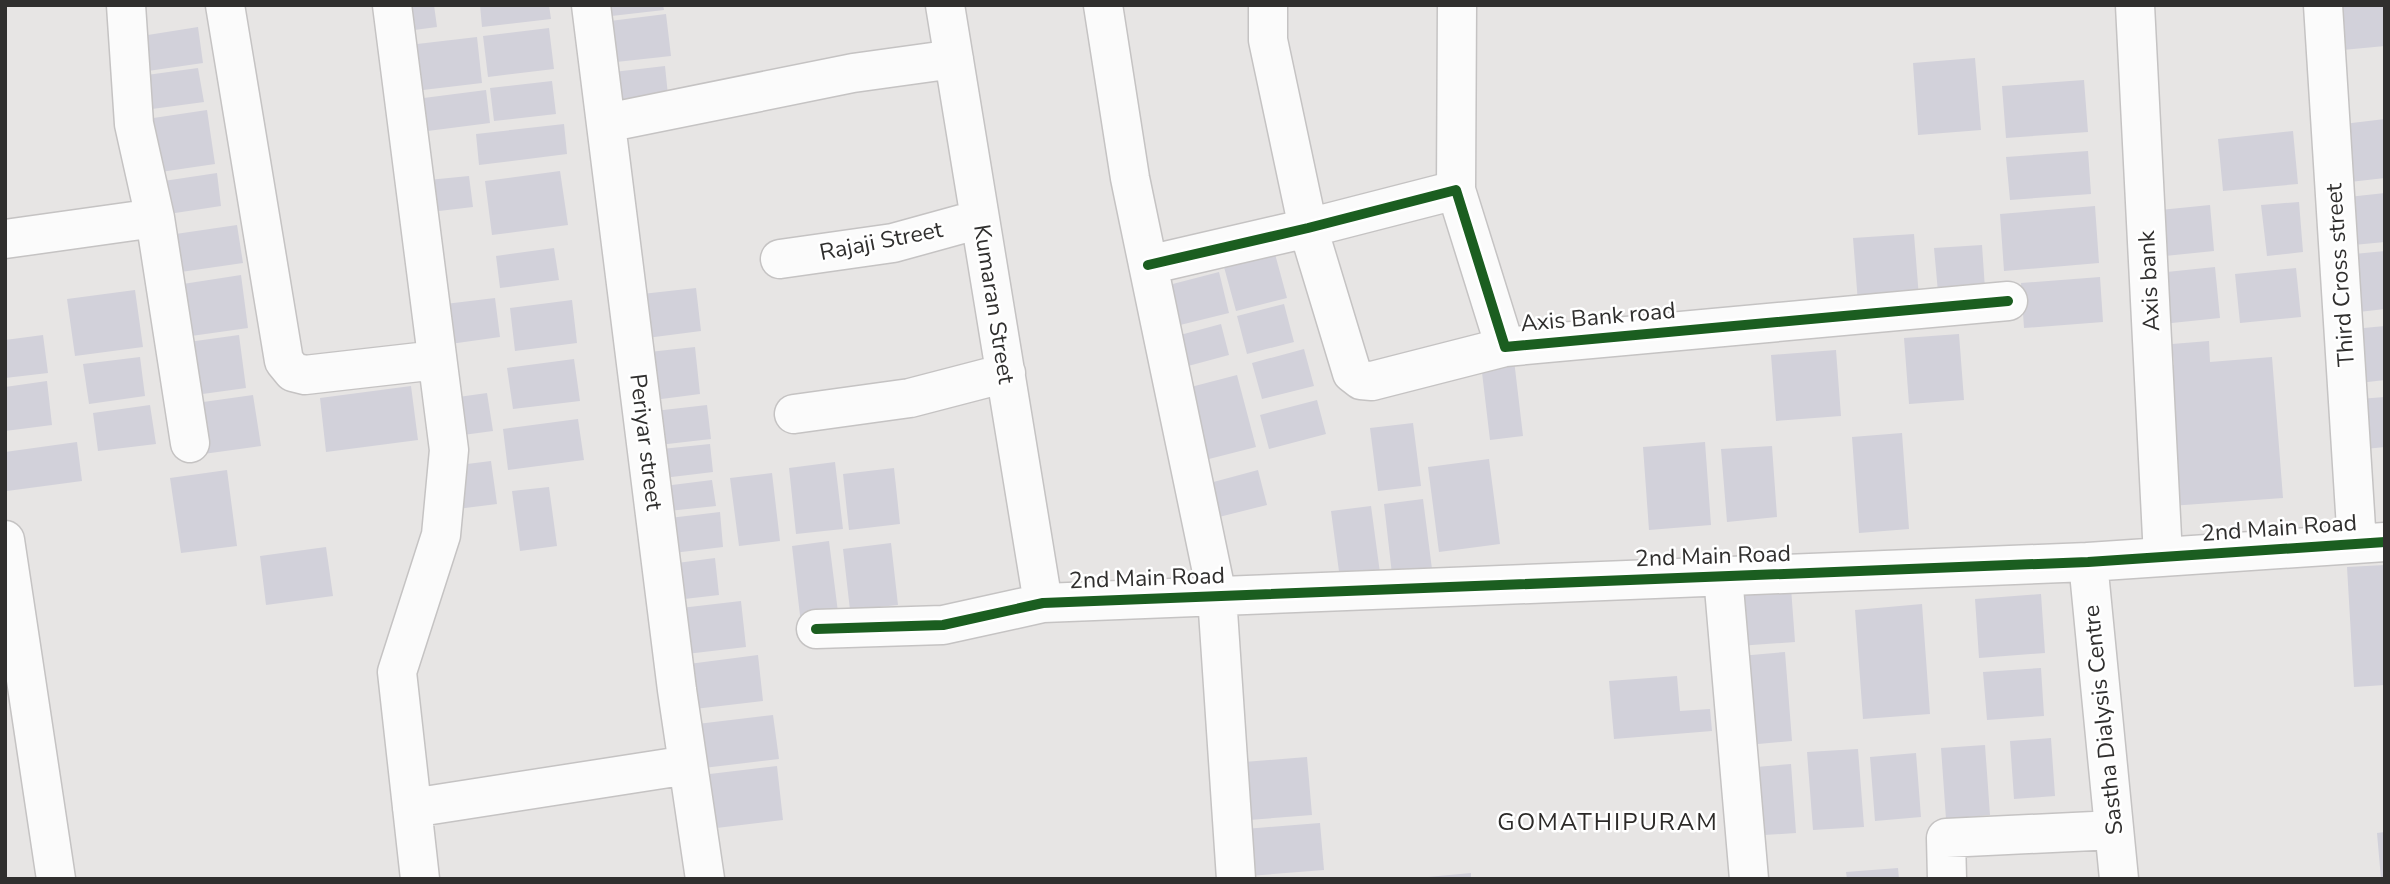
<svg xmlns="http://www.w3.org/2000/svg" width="2390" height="884" font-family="'Nunito Sans',sans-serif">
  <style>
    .building { fill: #d2d1da }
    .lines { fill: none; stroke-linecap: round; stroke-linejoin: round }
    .minor-casing { stroke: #c5c3c3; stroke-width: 41 }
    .minor { stroke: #fbfbfb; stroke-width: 38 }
    .cycleway-casing { stroke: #fff; stroke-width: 15 }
    .cycleway { stroke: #1b5e20; stroke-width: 10 }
    .labels { text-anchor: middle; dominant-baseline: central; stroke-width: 5; stroke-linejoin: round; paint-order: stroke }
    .street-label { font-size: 23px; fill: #302f2e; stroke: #fff }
    .neighbourhood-label { font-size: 24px; letter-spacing: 2px; fill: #2c2a28; stroke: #fff }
  </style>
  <rect width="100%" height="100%" fill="#e7e5e4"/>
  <path class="building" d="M396 5H434L437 27 399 32Z
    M480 5H549L551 19 482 27Z
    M592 5H663L664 10 594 18Z
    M2327 5H2385V46L2332 51Z
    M666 14 671 56 607 63 602 22Z
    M198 27 203 63 134 73 129 38Z
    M549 28 554 69 488 77 483 36Z
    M477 37 482 83 406 92 400 46Z
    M1975 58 1981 130 1918 135 1913 63Z
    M665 66 669 105 610 112 605 73Z
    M198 68 204 102 137 111 132 77Z
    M2084 80 2088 132 2006 138 2002 86Z
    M552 81 556 114 494 121 490 88Z
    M486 90 490 123 412 133 408 100Z
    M207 110 215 164 147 174 140 120Z
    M2385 119V178L2341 183 2335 125Z
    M564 124 567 154 479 165 476 134Z
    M2293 131 2298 184 2223 191 2218 139Z
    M2088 151 2091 194 2010 200 2006 157Z
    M560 171 568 225 492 235 485 181Z
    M217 173 221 206 162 215 157 182Z
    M469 176 473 207 422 213 418 181Z
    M2385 193V242L2343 246 2339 198Z
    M2299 202 2303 252 2267 256 2261 205Z
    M2210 205 2214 251 2155 257 2150 211Z
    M2095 206 2099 263 2004 271 2000 214Z
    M237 225 243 263 167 274 162 236Z
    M1914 234 1919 298 1858 303 1853 238Z
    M1982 245 1985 289 1938 292 1934 248Z
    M554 248 559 280 500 288 496 256Z
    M2385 251V309L2350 313 2344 255Z
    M1275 254 1287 298 1236 311 1224 267Z
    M2215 267 2220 318 2162 324 2157 273Z
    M2296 268 2301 317 2240 323 2235 274Z
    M1219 272 1229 313 1176 326 1165 286Z
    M241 275 248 328 177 338 170 286Z
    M2100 277 2103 322 2024 328 2021 283Z
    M696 288 701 331 639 339 633 295Z
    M135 290 143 347 75 356 67 299Z
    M495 298 500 337 443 345 437 305Z
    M572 300 577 343 515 351 510 308Z
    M1284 304 1294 342 1247 354 1237 316Z
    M1221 324 1229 355 1177 369 1169 338Z
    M2385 326V380L2359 383 2353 329Z
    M1959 334 1964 400 1909 404 1904 338Z
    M43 335 48 373 5 378V340Z
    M239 335 246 388 188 396 181 343Z
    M2209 341 2210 362 2272 357 2283 498 2170 506 2160 366 2174 365 2172 344Z
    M695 347 700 394 646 401 640 353Z
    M1304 349 1314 386 1262 399 1252 363Z
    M1836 350 1841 416 1776 421 1771 355Z
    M140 357 145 396 89 404 83 364Z
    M574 359 580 401 513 409 507 368Z
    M1514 360 1523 436 1490 440 1481 364Z
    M1237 375 1256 447 1205 460 1187 388Z
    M47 381 52 425 5 431V387Z
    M411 386 418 440 326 452 320 398Z
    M487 393 493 431 448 437 444 399Z
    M253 395 261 446 196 455 189 404Z
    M2385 397V447L2365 449 2359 399Z
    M1317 400 1326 434 1269 449 1260 415Z
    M150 405 156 444 98 451 93 413Z
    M707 405 711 439 650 446 646 412Z
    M578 419 584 460 508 470 503 429Z
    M1413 423 1421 486 1378 491 1370 428Z
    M1902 433 1909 529 1859 533 1852 437Z
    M77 442 82 481 7 491 5 452Z
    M1705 442 1711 525 1649 530 1643 447Z
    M710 444 713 472 655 479 652 450Z
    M1772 446 1777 517 1727 522 1721 449Z
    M1489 459 1500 544 1439 552 1428 467Z
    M491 461 497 504 457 509 451 466Z
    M835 462 843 529 796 534 789 468Z
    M894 468 900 524 849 530 843 474Z
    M227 470 237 546 181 553 170 478Z
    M1258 470 1267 505 1215 518 1206 484Z
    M772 473 780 541 739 546 730 478Z
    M712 480 716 506 659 512 656 487Z
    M549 487 557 546 520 551 512 491Z
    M1423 499 1432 569 1392 574 1384 504Z
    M1371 506 1380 573 1340 579 1331 511Z
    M720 512 723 547 665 554 661 519Z
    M829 541 839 620 801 624 792 546Z
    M891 543 898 605 850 610 843 549Z
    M326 547 333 596 266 605 260 556Z
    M715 558 719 595 667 601 662 565Z
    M2385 565V685L2354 687 2347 567Z
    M1791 588 1795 642 1738 646 1734 593Z
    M2041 594 2045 653 1979 658 1975 599Z
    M741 601 746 647 678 655 672 609Z
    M1922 604 1930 714 1863 719 1855 610Z
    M1785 652 1792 741 1747 745 1740 656Z
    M758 655 763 701 686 710 681 665Z
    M2041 668 2044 716 1987 720 1983 672Z
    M1677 676 1680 711 1710 709 1712 731 1614 739 1609 681Z
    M773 715 779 759 695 769 689 725Z
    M2051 738 2055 796 2014 799 2010 741Z
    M1985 745 1990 815 1946 819 1941 748Z
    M1858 749 1864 827 1813 830 1807 752Z
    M1916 753 1921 817 1875 821 1870 757Z
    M1307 757 1312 815 1249 820 1244 762Z
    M1791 764 1796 833 1748 836 1744 768Z
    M777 766 783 820 700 830 693 776Z
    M1320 823 1324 870 1249 876 1245 829Z
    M2385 832V879H2381L2377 833Z
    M1898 868 1899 879H1847L1846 872Z
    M1471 873V879H1428V877Z"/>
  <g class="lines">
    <defs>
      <path id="minor" d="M126 5 134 124 155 218 190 443
        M225 5 284 361 293 372 305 375 437 360
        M392 5 449 450 441 535 397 672 420 879
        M591 5 677 690 705 879
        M945 5 1043 603
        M1103 5 1130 178 1217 596 1236 879
        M1268 5V40L1308 228 1352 373 1361 380 1372 381 1505 347
        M2135 5 2163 557
        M2323 5 2357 544
        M606 123 853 73 954 59
        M1456 190 1457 5
        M5 239 155 218
        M780 259 893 243 980 219
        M1148 265 1308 228 1456 190 1505 347 2008 301
        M794 414 910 398 1006 373
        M5 540 56 879
        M2088 562 2119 879
        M1723 576 1749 879
        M816 629 943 625 1043 603 2088 562 2385 542
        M412 808 688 765
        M1947 879 1946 838 2114 830"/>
    </defs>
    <use href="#minor" class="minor-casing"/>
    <use href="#minor" class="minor"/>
    <defs>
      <path id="cycleway" d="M1148 265 1308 228 1456 190 1505 347 2008 301
        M816 629 943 625 1043 603 2088 562 2385 542"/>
    </defs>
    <use href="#cycleway" class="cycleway-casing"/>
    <use href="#cycleway" class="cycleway"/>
  </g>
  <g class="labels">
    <g class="street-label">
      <text transform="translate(881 241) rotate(-11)">Rajaji Street</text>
      <text transform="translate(2340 275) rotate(-94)">Third Cross street</text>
      <text transform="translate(2149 281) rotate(-93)">Axis bank</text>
      <text transform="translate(994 304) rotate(81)">Kumaran Street</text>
      <text transform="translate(1598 317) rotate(-5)">Axis Bank road</text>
      <text transform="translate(646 442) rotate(83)">Periyar street</text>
      <text transform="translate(2279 528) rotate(-4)">2nd Main Road</text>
      <text transform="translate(1713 556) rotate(-2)">2nd Main Road</text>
      <text transform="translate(1147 578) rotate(-2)">2nd Main Road</text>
      <text transform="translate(2103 720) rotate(-96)">Sastha Dialysis Centre</text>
    </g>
    <g class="neighbourhood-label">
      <text x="1608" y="822">GOMATHIPURAM</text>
    </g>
  </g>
  <rect width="2390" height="884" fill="none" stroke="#302f2e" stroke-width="14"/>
</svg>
